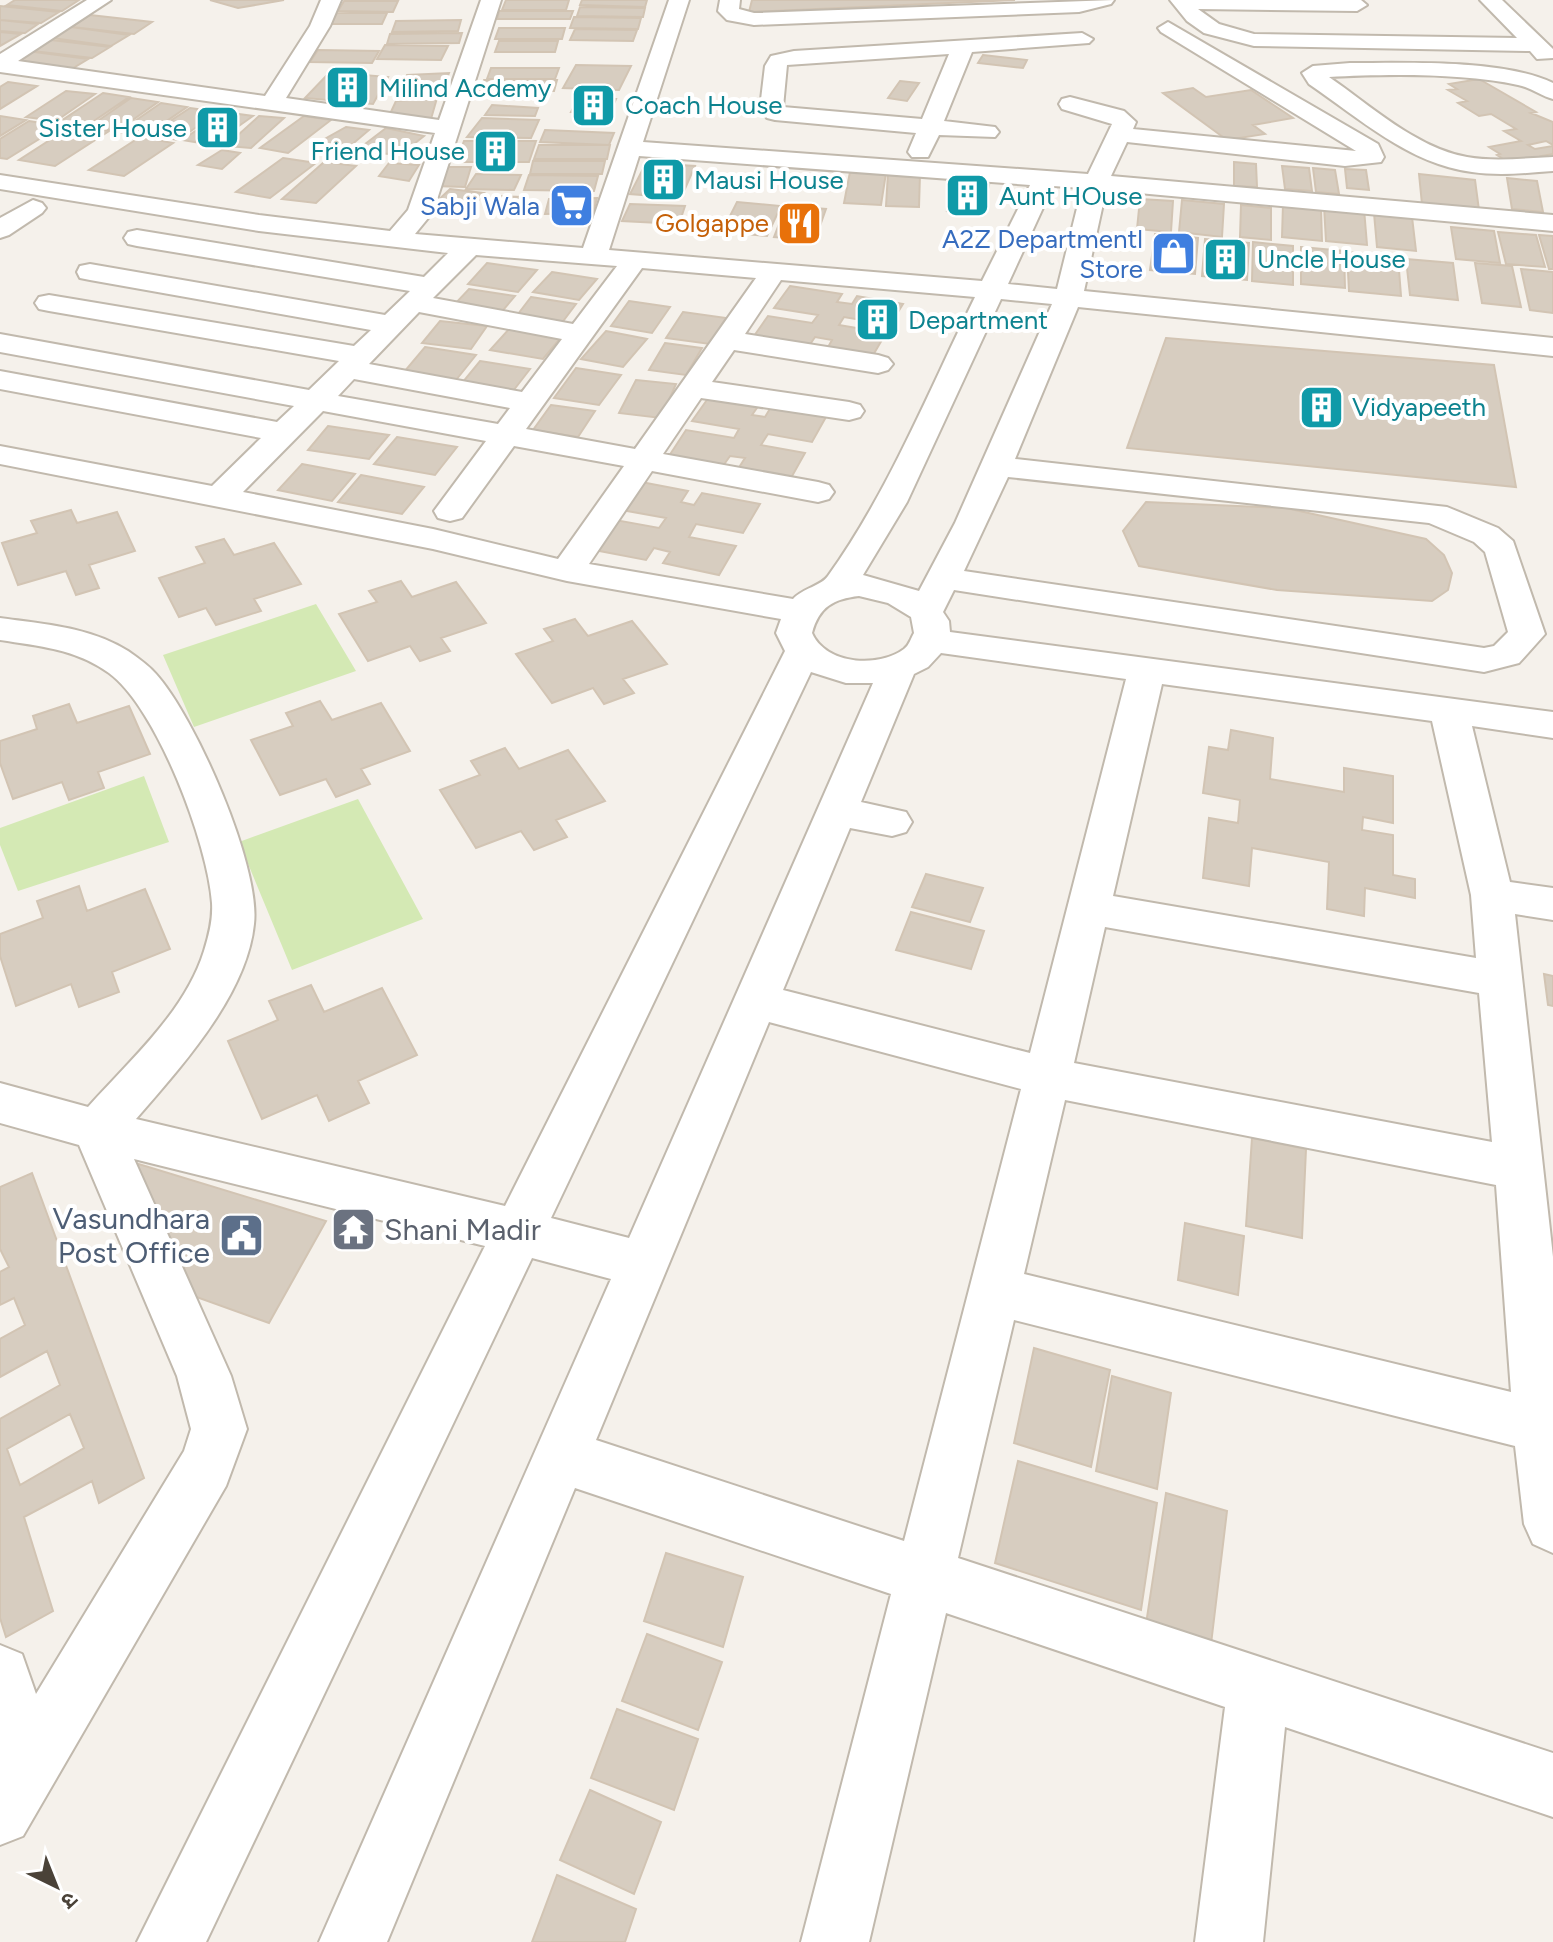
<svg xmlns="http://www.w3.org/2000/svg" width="1553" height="1942" font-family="Figtree,'Noto Sans Devanagari',sans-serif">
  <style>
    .green { fill: #d4e9b4 }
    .building { fill: #d7cdc0; stroke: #d2c4b3; stroke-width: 2; fill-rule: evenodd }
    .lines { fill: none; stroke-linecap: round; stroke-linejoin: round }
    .minor-casing { stroke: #c1b9ad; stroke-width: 4 }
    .minor { fill: #fff; fill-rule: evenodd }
    .labels { text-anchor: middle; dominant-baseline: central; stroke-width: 8; stroke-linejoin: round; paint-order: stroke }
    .far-culture-label { font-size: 26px; fill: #0d838f; stroke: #fff; text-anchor: start }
    .far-shop-label { font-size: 26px; fill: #366cbe; stroke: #fff; text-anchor: end }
    .far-food-label { font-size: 26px; fill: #c56008; stroke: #fff; text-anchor: end }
    .service-label { font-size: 30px; fill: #4e5e75; stroke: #fff; text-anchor: end }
    .worship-label { font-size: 30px; fill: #5b616d; stroke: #fff; text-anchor: start }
  </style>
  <rect width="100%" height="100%" fill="#f5f1eb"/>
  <path class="green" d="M316 604 356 671 194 727 163 655Z
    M144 776 169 842 18 891 0 845V828Z
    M358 799 423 919 292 970 239 842Z"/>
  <path class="building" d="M15 0H79L62 11 7 5Z
    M210 0H284L238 8Z
    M506 0H569L566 10H502Z
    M582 0H647L645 7 580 5Z
    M752 0H1015L749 12Z
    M344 1H398L393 12 338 11Z
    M0 6 59 12 41 23 0 20Z
    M580 7 645 8 643 17 577 16Z
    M499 11H573L570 19H497Z
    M337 13H387L382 24H331Z
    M90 15 152 22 134 34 72 27Z
    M574 17 641 18 638 29 570 28Z
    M0 20 38 24 25 33 0 31Z
    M461 20 458 31 392 32 396 21Z
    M71 27 129 35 111 46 52 38Z
    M499 28H565L562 39H495Z
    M575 29 637 30 633 41 570 40Z
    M0 32 21 34 0 46Z
    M462 33 459 43 387 44 390 34Z
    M51 40 110 47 92 58 33 51Z
    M499 41H558L555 52H495Z
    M385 45 448 46 441 60 377 59Z
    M318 50 379 51 372 63 310 62Z
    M27 51 88 59 65 73 3 65Z
    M983 55 1027 60 1023 68 978 63Z
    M576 65 631 66 619 90 563 88Z
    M491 68H559L555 79H487Z
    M449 73 442 92 399 93 407 75Z
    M328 74 341 73 388 77 373 104 305 98Z
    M1479 79 1536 112 1531 113 1553 122V145L1546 141 1528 145 1535 149 1553 146V154L1542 156 1546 158 1508 162 1497 155 1500 154 1489 147 1521 141 1504 131 1516 129 1491 114 1479 116 1458 103 1467 101 1448 90 1457 89 1449 84Z
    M484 80H557L554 91H479Z
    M900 81 919 83 907 101 888 98Z
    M8 82 37 86 0 109V87Z
    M1193 88 1206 97 1251 90 1293 118 1253 125 1265 134 1227 140 1163 93Z
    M66 91 95 94 56 121 26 117Z
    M103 93 129 97 88 125 61 121Z
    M131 98 158 102 117 131 89 127Z
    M437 98 431 119 390 114 396 101Z
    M578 99H616L610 113 571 112Z
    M161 103 187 107 146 135 119 132Z
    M492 105 538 108 535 116 485 115Z
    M190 108 218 112 178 140 149 135Z
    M224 112 253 116 212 145 182 140Z
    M0 116 26 120 0 136Z
    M259 116 284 118 251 148 226 146Z
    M304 116 331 120 288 153 260 148Z
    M482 118 539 120 531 138 467 137Z
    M29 121 60 126 7 159 0 158V139Z
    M73 125 109 131 55 166 19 160Z
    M346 127 369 130 349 147 314 145Z
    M386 128 424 136 400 155 356 151Z
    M545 130 614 133 609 145 540 142Z
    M140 137 173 143 124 176 89 170Z
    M464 141H536L529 162H456Z
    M539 145H610L607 159H534Z
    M222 150 240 153 222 169 198 165Z
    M283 158 316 163 270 198 236 192Z
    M533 161H605L602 174H530Z
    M324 162 356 166 316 203 282 199Z
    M1234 162 1256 164 1257 187 1234 186Z
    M389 163 419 165 409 181 379 176Z
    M646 163 695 166 681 198 630 194Z
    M1282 166 1309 168 1312 191 1285 189Z
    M441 167H471L465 187 434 186Z
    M1313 168 1335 170 1339 194 1316 192Z
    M1345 169 1366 170 1369 190 1347 188Z
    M850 172 886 173 881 205 844 203Z
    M888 173 920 174 919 207 886 206Z
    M476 174 521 175 514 190 466 189Z
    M1419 174 1475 180 1479 210 1422 204Z
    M529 175 598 176 594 191 524 190Z
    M956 178 990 181 982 214 947 211Z
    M1507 178 1537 181 1543 212 1512 209Z
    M450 189 484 193 471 210 433 205Z
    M496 196 522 197 513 209 488 210Z
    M597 198 593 213 545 214 549 199Z
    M1140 199 1173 201 1171 232 1137 229Z
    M1182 200 1224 204 1222 237 1179 232Z
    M737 202 781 206 767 236 722 232Z
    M630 204 685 206 679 224 622 221Z
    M1283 204 1321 208 1322 241 1282 237Z
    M1241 205 1271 208V240L1240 237Z
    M786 206 826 209 815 240 774 237Z
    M1324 206 1364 209 1367 245 1326 241Z
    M1374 213 1412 217 1416 251 1377 247Z
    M1451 227 1494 231 1500 263 1456 259Z
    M1498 232 1536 235 1545 267 1506 264Z
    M1155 234 1198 238 1195 274 1150 270Z
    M1539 235 1553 236V269H1549Z
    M1205 239 1249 243 1247 280 1202 276Z
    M1253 242 1293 246V285L1252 281Z
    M1301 247 1344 251 1345 288 1301 284Z
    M1347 252 1398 257 1401 296 1349 291Z
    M1406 259 1453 263 1458 300 1410 295Z
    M487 263 537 270 518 292 468 284Z
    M1475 263 1512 266 1521 307 1482 303Z
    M1521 269 1553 272V313L1530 310Z
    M552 272 597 279 579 300 533 292Z
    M790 286 842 294 837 302 852 304 857 296 903 304 890 325 844 317 839 325 886 333 872 357 827 349 832 340 815 337 809 346 754 336 768 316 812 323 818 315 774 308Z
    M469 289 515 296 499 315 452 307Z
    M531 297 576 304 561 324 515 318Z
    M629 301 670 307 652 333 611 326Z
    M683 312 726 318 710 344 666 338Z
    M440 321 487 326 471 349 422 343Z
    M511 327 563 335 543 359 490 350Z
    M606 331 647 339 623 367 581 359Z
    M1166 338 1494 365 1516 487 1127 448Z
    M665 343 702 348 686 375 649 370Z
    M425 347 476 355 456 380 404 372Z
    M480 361 530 369 513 391 462 383Z
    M576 368 621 375 599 405 554 398Z
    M636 380 676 384 661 418 619 413Z
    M709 397 759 405 752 415 765 417 771 407 826 417 812 442 768 434 761 445 805 453 791 478 738 469 745 458 730 456 723 466 669 456 686 430 734 438 739 429 692 421Z
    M551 405 595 411 578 437 533 430Z
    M328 426 389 435 369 459 308 450Z
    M397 437 457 447 435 475 374 464Z
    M302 464 355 474 332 501 278 490Z
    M361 475 424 487 402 514 338 502Z
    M636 481 688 491 681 502 694 505 702 493 760 504 743 533 696 524 689 537 736 546 719 575 663 563 670 552 654 548 646 560 589 549 610 519 659 528 666 518 616 509Z
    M1146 502 1286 508 1426 539 1444 555 1452 573 1448 590 1432 601 1277 590 1139 566 1123 531Z
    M71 510 77 523 117 512 135 551 89 565 99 588 76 595 66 571 18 585 2 543 37 533 31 521Z
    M224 539 234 555 274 543 301 584 254 599 261 611 216 625 206 608 179 617 159 578 205 563 196 547Z
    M401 581 412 597 456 582 486 623 441 638 450 651 420 661 410 646 368 661 339 614 377 602 369 591Z
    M575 619 588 636 632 621 667 664 623 679 634 693 604 704 593 688 552 703 516 654 553 641 544 629Z
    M320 701 332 720 381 703 410 751 361 769 370 784 336 797 326 779 280 795 251 740 293 726 286 713Z
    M69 704 77 723 129 706 150 754 98 772 104 788 69 800 62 782 13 799 0 763V741L37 729 33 716Z
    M1231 730 1273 738 1270 779 1344 792V768L1393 776V823L1363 817 1362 830 1393 835V875L1415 879V898L1365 888 1364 916 1327 909 1329 862 1252 848 1249 886 1203 878 1209 818 1238 823 1240 800 1203 793 1209 747 1228 750Z
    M505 748 519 769 568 750 605 801 556 820 567 837 534 850 521 831 476 848 440 790 480 775 471 761Z
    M926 874 983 888 970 922 912 907Z
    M79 886 87 911 145 889 170 949 112 972 119 992 79 1007 71 984 16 1006 0 956V934L43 918 37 901Z
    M911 912 984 931 971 969 896 950Z
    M1544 974 1553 976V1006L1548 1005Z
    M311 985 324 1012 382 988 417 1055 358 1081 369 1103 329 1121 317 1095 262 1119 228 1041 278 1020 269 1001Z
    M1252 1138 1306 1149 1302 1238 1246 1226Z
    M132 1162 326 1221 269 1323 188 1294Z
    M32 1173 144 1478 99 1503 92 1481 24 1517 53 1611 6 1637 0 1618V1419L60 1385 47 1351 0 1377V1339L25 1325 14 1298 0 1305V1272L9 1267 0 1249V1187ZM70 1414 84 1448 20 1485 7 1449Z
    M1185 1223 1244 1236 1238 1295 1178 1280Z
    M1034 1348 1110 1370 1091 1467 1014 1443Z
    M1112 1376 1171 1393 1157 1489 1096 1471Z
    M1018 1461 1157 1503 1141 1610 995 1563Z
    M1166 1493 1227 1511 1211 1644 1146 1624Z
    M666 1553 743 1577 723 1647 644 1621Z
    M647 1634 722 1662 698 1730 622 1701Z
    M617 1709 698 1739 674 1810 591 1778Z
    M590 1790 661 1822 634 1894 560 1860Z
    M557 1875 636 1909 625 1942H532Z"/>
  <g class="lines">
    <defs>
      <path id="minor" d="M87 0H111L18 61 265 96 310 26 321 0H341L330 26 286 98 439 120 481 0H501L433 212 415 234 583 248 669 0H689L643 142 1088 174 1112 124 1062 109 1059 104 1062 99 1070 97 1124 111 1136 122 1133 129 1356 151 1161 32 1158 28 1168 22 1378 144 1384 157 1381 162 1345 166 1127 142 1111 176 1553 215V231L1106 190 1084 291 1553 338V356L1078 307 1015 459 1447 507 1498 528 1513 541 1545 634 1519 663 1484 672 954 590 943 612 949 621 950 632 1553 712V738L1472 726 1510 882 1553 888V920L1515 914 1553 1257V1553L1533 1544 1524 1524 1515 1446 1014 1320 958 1558 1553 1753V1817L1285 1727 1263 1942H1195L1225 1707 946 1613 869 1942H801L891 1594 575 1488 387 1942H319L611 1279 532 1258 206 1942H137L485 1246 134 1159 231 1376 247 1429 226 1486 23 1836 0 1845V1645L22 1654 36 1694 184 1451 191 1429 177 1376 79 1145 0 1123V1083L88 1107C130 1060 185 1012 204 951 209 935 213 920 212 903 208 844 157 708 109 673 76 649 39 646 0 640V618C43 624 90 627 128 651 138 658 148 665 156 674 195 717 261 867 254 924 247 995 181 1067 136 1119L505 1206 785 651 776 633 781 619 567 581 433 549 0 464V446L212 486 261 438 0 389V371L277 422 294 406 0 352V334L309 390 339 361 49 311 39 309 35 303 39 297 49 295 354 346 371 330 90 280 80 278 77 272 80 266 90 264 385 315 410 291 137 246 128 244 124 238 128 232 137 230 424 277 448 253 259 231 0 189V175L259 215 390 231 408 210 435 133 0 72V54ZM639 156 1030 185 982 281 609 250ZM1053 186 1082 188 1057 289 1008 284ZM476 255 617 266 573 324 433 298ZM642 268 756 278 635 449 526 429ZM781 280 975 297C929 390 889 491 828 576 821 586 803 588 793 599L589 564 652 471 818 502 829 499 834 492 829 485 818 482 663 454 701 398 849 420 860 417 864 411 860 405 849 402 712 382 734 350 878 373 888 370 893 364 888 358 878 355 745 334ZM1001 299 1052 304 955 523 919 591 863 575 907 502ZM419 312 562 339 522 392 369 364ZM354 379 510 408 498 424 338 396ZM323 411 486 441 434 511 438 518 450 521 462 518 514 446 624 466 558 559 433 529 243 492ZM1008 477 1429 523 1474 542 1485 552 1508 632 1494 646 1484 648 964 571ZM859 596 888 603 911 617 914 633C910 640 910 644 904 649 879 668 826 665 812 633 819 607 833 599 859 596ZM941 653 1126 679 1030 1053 783 990 850 828 892 836 906 832 912 822 906 812 861 802 914 674 928 667ZM811 672 846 683H873L629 1238 551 1218ZM1162 684 1432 721 1471 895 1476 958 1113 896ZM1105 927 1479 993 1492 1142 1074 1063ZM769 1022 1021 1089 904 1541 596 1440ZM1065 1100 1496 1185 1511 1392 1024 1274Z
        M720 0H740L739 9 754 13 1114 0 1111 4 1079 12 754 25 727 20 718 11Z
        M1170 0H1361L1367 5 1357 11 1198 9 1219 24 1254 34 1517 38 1480 0H1502L1553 49V58L1537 59 1530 51 1254 46 1204 33 1187 21Z
        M1082 33 1093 39 1089 43 972 52 944 121 995 127 999 132 995 137 939 135 928 157H912L908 152 916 133 775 120 767 118 760 108 765 66 771 56 794 51ZM949 54 922 119 783 107 787 65Z
        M1350 63C1406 63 1503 59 1553 83V99C1541 96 1530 87 1518 85 1463 73 1385 74 1329 77 1370 105 1416 148 1467 157 1495 162 1525 158 1553 157V171C1526 173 1499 176 1472 172 1409 164 1359 118 1309 84L1302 73 1313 66Z
        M33 200 42 203 46 208 42 213 9 235 0 238V218Z"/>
    </defs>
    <use href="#minor" class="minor-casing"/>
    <use href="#minor" class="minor"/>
  </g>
  <defs>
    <symbol id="building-square" viewBox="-11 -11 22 22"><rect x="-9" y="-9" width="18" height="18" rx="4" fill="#0f9aa8" stroke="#fff"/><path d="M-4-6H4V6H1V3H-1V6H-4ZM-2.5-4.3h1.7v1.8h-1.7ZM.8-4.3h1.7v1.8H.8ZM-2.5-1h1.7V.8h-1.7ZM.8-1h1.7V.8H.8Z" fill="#fff"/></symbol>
    <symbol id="supermarket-square" viewBox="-11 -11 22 22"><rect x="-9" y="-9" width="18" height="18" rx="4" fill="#3f7fe0" stroke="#fff"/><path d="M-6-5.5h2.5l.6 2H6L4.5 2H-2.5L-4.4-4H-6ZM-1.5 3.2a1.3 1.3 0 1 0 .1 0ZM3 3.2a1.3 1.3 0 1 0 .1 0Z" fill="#fff"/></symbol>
    <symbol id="restaurant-square" viewBox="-11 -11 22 22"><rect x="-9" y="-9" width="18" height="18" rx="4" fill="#e8710a" stroke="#fff"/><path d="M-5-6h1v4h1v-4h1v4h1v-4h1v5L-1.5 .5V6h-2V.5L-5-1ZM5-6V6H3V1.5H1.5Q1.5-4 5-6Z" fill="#fff"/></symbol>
    <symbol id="shop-square" viewBox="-11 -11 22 22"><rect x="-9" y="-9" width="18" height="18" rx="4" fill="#3f7fe0" stroke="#fff"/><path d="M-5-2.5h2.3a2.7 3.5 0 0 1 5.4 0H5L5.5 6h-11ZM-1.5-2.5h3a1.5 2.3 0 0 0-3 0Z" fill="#fff"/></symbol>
    <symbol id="temple-square" viewBox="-11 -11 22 22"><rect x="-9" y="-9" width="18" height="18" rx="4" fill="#6b7280" stroke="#fff"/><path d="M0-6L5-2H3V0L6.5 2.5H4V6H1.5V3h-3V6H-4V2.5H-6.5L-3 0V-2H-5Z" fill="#fff"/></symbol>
    <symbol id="civic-square" viewBox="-11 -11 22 22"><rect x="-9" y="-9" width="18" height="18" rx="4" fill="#5c6f8a" stroke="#fff"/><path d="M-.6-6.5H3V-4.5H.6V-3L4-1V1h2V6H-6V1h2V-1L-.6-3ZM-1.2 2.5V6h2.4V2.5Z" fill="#fff"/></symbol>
  </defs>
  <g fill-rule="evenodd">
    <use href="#building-square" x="322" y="62" width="51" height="51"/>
    <use href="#building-square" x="568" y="80" width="51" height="51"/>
    <use href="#building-square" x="192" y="102" width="51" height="51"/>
    <use href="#building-square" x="470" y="126" width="51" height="51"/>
    <use href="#building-square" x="638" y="154" width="51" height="51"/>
    <use href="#building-square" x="942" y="170" width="51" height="51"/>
    <use href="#supermarket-square" x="546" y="180" width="51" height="51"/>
    <use href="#restaurant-square" x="774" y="198" width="51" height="51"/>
    <use href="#shop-square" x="1148" y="228" width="51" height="51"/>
    <use href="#building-square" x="1200" y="234" width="51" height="51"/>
    <use href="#building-square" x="852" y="294" width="51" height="51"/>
    <use href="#building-square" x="1296" y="382" width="51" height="51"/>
    <use href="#temple-square" x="328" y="1204" width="51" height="51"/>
    <use href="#civic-square" x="216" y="1210" width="51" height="51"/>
  </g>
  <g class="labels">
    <g class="far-culture-label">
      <text x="379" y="88">Milind Acdemy</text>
      <text x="625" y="105">Coach House</text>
      <text x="187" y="128" text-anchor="end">Sister House</text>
      <text x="465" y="151" text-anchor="end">Friend House</text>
      <text x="694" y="180">Mausi House</text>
      <text x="999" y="196">Aunt HOuse</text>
      <text x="1257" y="259">Uncle House</text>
      <text x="908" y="320">Department</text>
      <text x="1352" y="407">Vidyapeeth</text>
    </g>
    <g class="far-shop-label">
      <text x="540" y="206">Sabji Wala</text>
      <text x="1143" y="239">A2Z Departmentl<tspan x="1143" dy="30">Store</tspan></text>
    </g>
    <g class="far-food-label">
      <text x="769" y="223">Golgappe</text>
    </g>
    <g class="service-label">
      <text x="210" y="1218">Vasundhara<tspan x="210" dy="34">Post Office</tspan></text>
    </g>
    <g class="worship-label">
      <text x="384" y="1229">Shani Madir</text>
    </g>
  </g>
  <g transform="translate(56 1886) rotate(137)" stroke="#ffffff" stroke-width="6" paint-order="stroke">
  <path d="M0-6L14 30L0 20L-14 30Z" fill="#4a4238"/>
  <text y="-12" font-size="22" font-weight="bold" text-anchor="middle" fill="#4a4238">उ</text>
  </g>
</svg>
